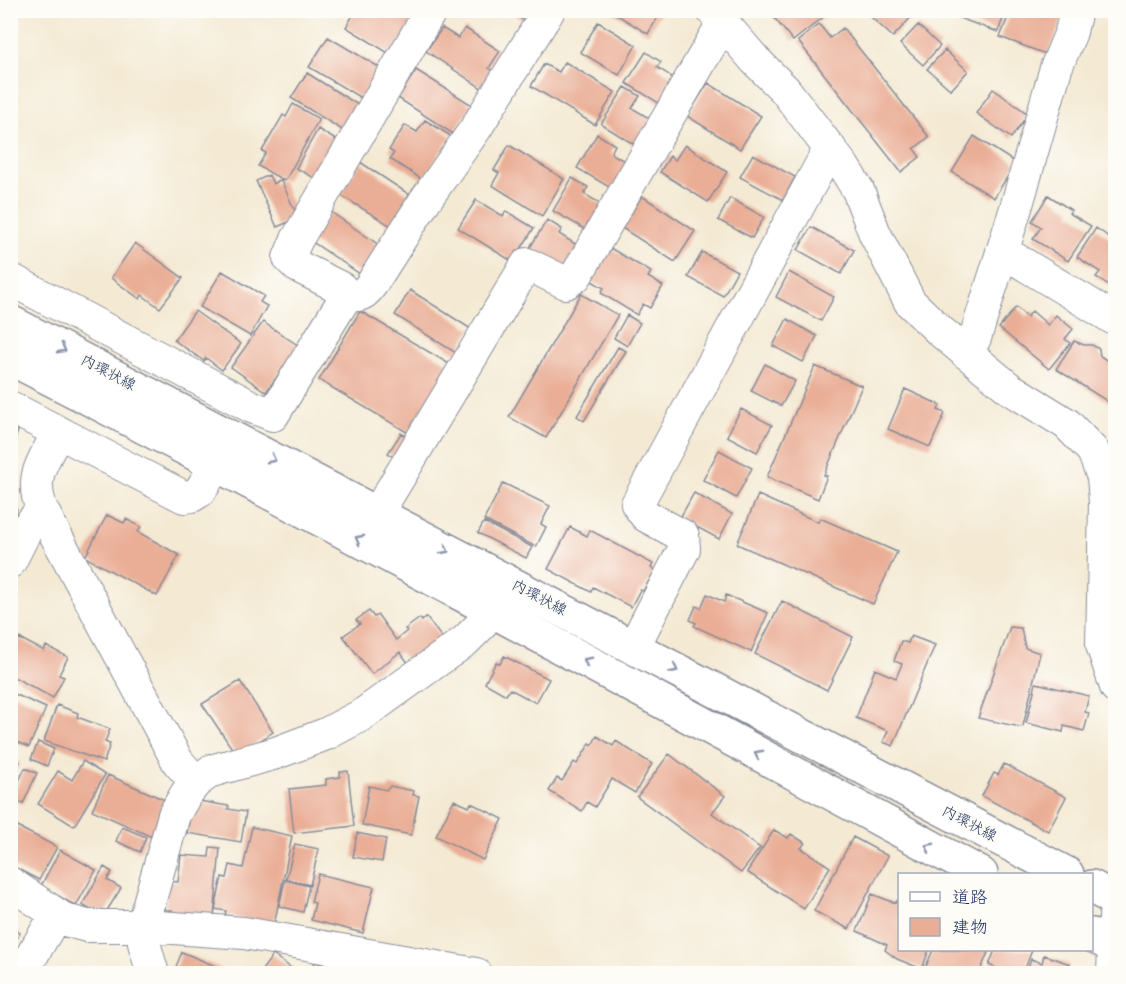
<svg xmlns="http://www.w3.org/2000/svg" width="1126" height="984" font-family="Kalam,'Klee One',sans-serif">
  <style>
    .building { fill: #eaae96 }
    .lines { fill: none; stroke-linecap: round; stroke-linejoin: round }
    .street-casing { stroke: #888c99; stroke-width: 34 }
    .secondary-casing { stroke: #888c99; stroke-width: 36 }
    .street { stroke: #fff; stroke-width: 32 }
    .secondary { stroke: #fff; stroke-width: 33 }
    .oneway { stroke: #8d97ae }
    .labels { text-anchor: middle; dominant-baseline: central; stroke-width: 4.5; stroke-linejoin: round; paint-order: stroke }
    .street-label { font-size: 15px; fill: #1b2f5e; stroke: #fdfcf7 }
  </style>
  <rect width="100%" height="100%" fill="#fdfcf7"/>
  <filter id="ink" filterUnits="userSpaceOnUse"><feTurbulence type="fractalNoise" baseFrequency=".0167" numOctaves="2"/><feDisplacementMap in="SourceGraphic" scale="12" xChannelSelector="R" yChannelSelector="G"/><feConvolveMatrix kernelMatrix="1 2 1 2 8 2 1 2 1" color-interpolation-filters="sRGB"/></filter>
  <filter id="wash" filterUnits="userSpaceOnUse"><feTurbulence type="fractalNoise" baseFrequency=".008" numOctaves="4" result="noise"/><feDisplacementMap in="SourceGraphic" scale="24" xChannelSelector="R" yChannelSelector="G"/><feGaussianBlur stdDeviation="1.35" result="paint"/><feColorMatrix in="noise" values="0 0 0 0 0 0 0 0 0 0 0 0 0 0 0 0 0 1.4 0 .05"/><feComposite in="paint" operator="in"/></filter>
  <g filter="url(#wash)">
    <rect width="100%" height="100%" fill="#f4ead4"/>
    <g id="blocks">
      <path class="building" d="M356 10H397L414 21 393 56 346 27Z
        M507 10H533L526 22Z
        M609 10H662L648 34Z
        M768 10H823L826 15 793 41Z
        M878 10H910L914 14 893 37 871 17Z
        M962 10H1006L998 32 959 18Z
        M1011 10H1066L1048 55 1000 37Z
        M598 22 636 45 619 75 580 52Z
        M819 24 830 38 843 28 929 137 914 149 920 157 901 172 798 41Z
        M918 25 940 46 923 65 900 44Z
        M442 28 458 38 465 28 500 51 489 68 495 72 483 89 426 51Z
        M328 37 384 70 366 101 309 67Z
        M945 50 968 71 951 90 927 69Z
        M646 52 661 62 657 67 678 81 662 105 626 83Z
        M565 62 615 92 595 125 531 86 544 64 559 72Z
        M416 70 472 105 453 134 398 98Z
        M307 73 363 108 347 133 291 98Z
        M708 83 761 116 740 149 687 116Z
        M625 87 640 96 632 108 654 121 638 147 601 124Z
        M993 89 1028 114 1011 138 976 113Z
        M293 104 319 119 285 181 258 166 266 153 262 151 283 115 286 117Z
        M425 120 451 136 423 180 390 159 394 153 389 150 405 125 417 132Z
        M318 129 339 142 318 180 296 168Z
        M597 134 615 145 611 153 629 164 614 190 577 168Z
        M974 136 1016 163 994 198 952 172Z
        M509 145 564 179 542 216 492 185 499 173 494 170Z
        M685 145 727 172 708 202 660 172 670 156 675 160Z
        M753 154 795 177 783 200 740 177Z
        M360 162 410 195 391 226 340 195Z
        M269 175 273 184 281 180 298 218 277 227 256 181Z
        M572 178 588 187 584 194 605 206 590 232 553 211Z
        M1048 195 1071 210 1069 213 1091 226 1068 261 1033 239 1041 227 1032 221Z
        M642 196 695 231 675 262 622 228Z
        M730 198 764 217 752 238 718 220Z
        M476 200 503 216 506 211 534 228 513 262 458 228Z
        M331 212 379 245 360 274 311 241Z
        M547 220 562 229 559 234 580 247 565 271 529 249Z
        M811 227 854 250 841 274 798 250Z
        M1096 228 1116 242V290L1096 277 1100 272 1077 257Z
        M135 243 183 278 160 308 142 295 140 299 111 278Z
        M610 248 651 272 648 277 663 286 650 308 643 304 637 315 601 293 604 288 590 280Z
        M702 252 737 271 723 296 688 277Z
        M222 271 264 296 260 302 267 306 250 336 200 307Z
        M789 272 834 297 821 321 776 297Z
        M410 290 471 329 456 353 395 315Z
        M581 294 618 315 546 438 509 417Z
        M1016 307 1027 317 1032 311 1048 325 1056 315 1073 329 1065 339 1070 343 1049 369 999 328Z
        M195 311 241 344 222 370 206 358 204 361 174 340Z
        M360 311 451 365 410 434 319 380Z
        M627 315 640 323 627 346 614 338Z
        M787 319 817 336 803 362 773 346Z
        M263 322 299 346 266 392 231 367Z
        M1074 341 1084 345H1092L1099 349 1100 356 1116 366V394L1110 403 1056 369Z
        M618 347 626 351 584 421 577 416Z
        M765 364 795 381 781 406 751 391Z
        M815 366 862 386 824 475 827 476 818 499 767 477Z
        M905 389 940 405 938 410 945 413 930 447 888 429Z
        M741 409 772 425 757 452 727 436Z
        M10 429 18 431 11 451H10Z
        M401 433 409 439 397 459 388 453Z
        M719 450 752 468 736 498 703 480Z
        M503 483 550 506 541 524 546 527 536 547 484 520Z
        M694 493 732 514 719 539 680 518Z
        M758 495 818 522 820 518 897 552 873 604 737 544Z
        M10 507 17 509 11 525H10Z
        M107 515 124 523 126 519 141 527 138 532 179 555 157 596 85 557Z
        M484 522 532 547 526 558 478 533Z
        M570 527 587 536 590 530 653 564 651 568 655 570 643 591 640 590 631 607 593 587 591 592 548 569Z
        M707 594 724 602 726 595 768 613 751 652 694 626 696 623 690 620 696 606 701 608Z
        M782 601 853 637 827 690 755 654Z
        M369 611 374 617 378 615 396 640 407 631 405 629 420 618 422 621 426 617 443 639 409 664 400 652 372 674 343 636 360 624 356 620Z
        M1010 627 1021 628 1025 648 1040 653 1023 726 1020 727 978 718Z
        M911 636 935 645 893 746 883 742 888 731 856 718 875 669 896 678 902 664 894 661 901 641 908 643Z
        M19 638 44 651 46 646 68 657 59 675 64 677 53 698 10 675V655Z
        M504 656 549 679 536 703 510 689 506 695 485 683 496 662 500 664Z
        M240 681 273 732 237 756 202 704Z
        M1036 683 1089 696 1085 712 1089 713 1084 731 1064 726 1063 732 1026 723Z
        M10 692 46 708 29 747 10 739Z
        M57 705 78 713 77 717 110 729 105 742 110 744 104 762 44 741Z
        M597 736 613 746 616 741 652 764 635 793 612 779 595 807 587 802 582 811 549 791 557 778 562 781 574 762 577 764 590 743 592 745Z
        M38 742 54 749 47 766 31 759Z
        M669 754 725 796 712 813 760 848 741 873 637 797Z
        M10 758 20 762 10 783Z
        M83 761 105 775 74 826 38 804 58 771 72 780Z
        M1004 764 1066 797 1048 831 982 796 994 773 998 775Z
        M25 768 37 773 23 804 11 798Z
        M348 771 354 826 294 833 289 789 326 785V779L340 777V772Z
        M108 775 167 801 152 837 92 810Z
        M369 786 387 790 390 786 414 791 413 795 419 796 411 835 362 825Z
        M193 800 229 806 228 809 246 812 241 842 187 833Z
        M454 800 469 807 471 803 503 819 483 860 436 836Z
        M16 826 57 847 39 880 10 865V837Z
        M122 827 146 837 140 852 116 841Z
        M252 827 292 836 274 925 225 915 226 911 215 909 222 877 227 878 230 865 243 868Z
        M774 830 788 838 791 834 805 843 801 848 830 867 804 909 747 872Z
        M357 833 386 839 382 862 353 857Z
        M853 837 888 856 849 929 814 911Z
        M295 844 319 849 310 885 286 879Z
        M210 847 220 848 214 918 172 914V910H165L168 881 178 882 181 855 209 857Z
        M60 850 96 870 76 906 41 886Z
        M104 867 112 872 107 880 121 888 103 917 82 905Z
        M318 874 374 887 363 933 311 920 315 903 311 902Z
        M285 880 309 886 303 912 279 906Z
        M872 894 895 903 900 898V950H929L922 969 897 959 885 950 887 945 857 931Z
        M10 928 20 933 10 952Z
        M933 950H989L979 974H930L924 971Z
        M995 950H1032L1023 974H1010L989 965Z
        M182 952 220 968 218 974H173Z
        M273 955 297 972 296 974H259Z
        M1044 955 1070 964 1066 974H1026L1031 959 1042 963Z
        M316 961 333 974H307Z"/>
    </g>
  </g>
  <g filter="url(#ink)">
    <use href="#blocks" fill-opacity="0" stroke="#888c99" stroke-width="1.5"/>
    <g class="lines">
      <defs>
        <path id="street" d="M712 10 755 60 785 90 843 166 858 190 875 234 910 302 940 331 1009 388 1067 424 1093 451 1103 477 1105 502 1102 645 1116 687
          M1002 251 1116 320
          M10 279 252 407 273 415 343 301 341 288 297 266 289 258 296 241 431 10
          M342 294C356 296 362 298 371 285L424 202 476 128 549 10
          M966 353 975 338 1016 208 1056 68 1071 32 1076 10
          M10 407 184 497 192 496 200 491 231 441
          M58 433C43 462 29 476 42 510L178 762 196 782
          M377 514 527 264 566 283 576 276 723 23
          M10 562 28 526 42 510
          M633 648 684 549 683 536 646 516 637 504 830 148
          M10 883 65 920 87 926H145L244 933 476 974
          M21 974 56 915
          M153 974 144 943 146 914 174 815 186 794 196 782 211 771 276 753 326 734 362 715 465 641 480 626 491 609
          M1113 974 1116 893"/>
        <path id="secondary" d="M10 322 1067 874
          M10 358C337 525 659 700 981 874
          M1092 887 1116 900
          M1092 935 1116 948"/>
      </defs>
      <use href="#street" class="street-casing"/>
      <use href="#secondary" class="secondary-casing"/>
      <use href="#street" class="street"/>
      <use href="#secondary" class="secondary"/>
    </g>
    <defs><path id="oneway-chevron" d="M-2-3.5L2.5 0L-2 3.5" fill="none" stroke-width="1.6" stroke-linecap="round" stroke-linejoin="round" transform="scale(1.5)"/></defs>
    <g class="oneway">
      <use href="#oneway-chevron" transform="translate(62 349) rotate(28)"/>
      <use href="#oneway-chevron" transform="translate(272 459) rotate(28)"/>
      <use href="#oneway-chevron" transform="translate(359 539) rotate(-152)"/>
      <use href="#oneway-chevron" transform="translate(445 550) rotate(28)"/>
      <use href="#oneway-chevron" transform="translate(587 661) rotate(-152)"/>
      <use href="#oneway-chevron" transform="translate(674 669) rotate(28)"/>
      <use href="#oneway-chevron" transform="translate(758 754) rotate(-152)"/>
      <use href="#oneway-chevron" transform="translate(929 847) rotate(-152)"/>
    </g>
  </g>
  <g class="labels">
    <g class="street-label">
      <text transform="translate(108 373) rotate(28)">内環状線</text>
      <text transform="translate(539 598) rotate(28)">内環状線</text>
      <text transform="translate(969 824) rotate(28)">内環状線</text>
    </g>
  </g>
  <rect width="1126" height="984" fill="none" stroke="#fdfcf7" stroke-width="36"/>
  <rect x="898" y="873" width="195" height="78" fill="#fdfcf7" stroke="#a3aaba" stroke-width="1.5"/>
  <rect x="910" y="892" width="30" height="9" fill="#ffffff" stroke="#a3aaba" stroke-width="1.5"/>
  <text x="952" y="903" font-size="18" fill="#1b2f5e">道路</text>
  <rect x="910" y="918" width="30" height="18" fill="#eaae96" stroke="#a3aaba" stroke-width="1.5"/>
  <text x="952" y="933" font-size="18" fill="#1b2f5e">建物</text>
</svg>
